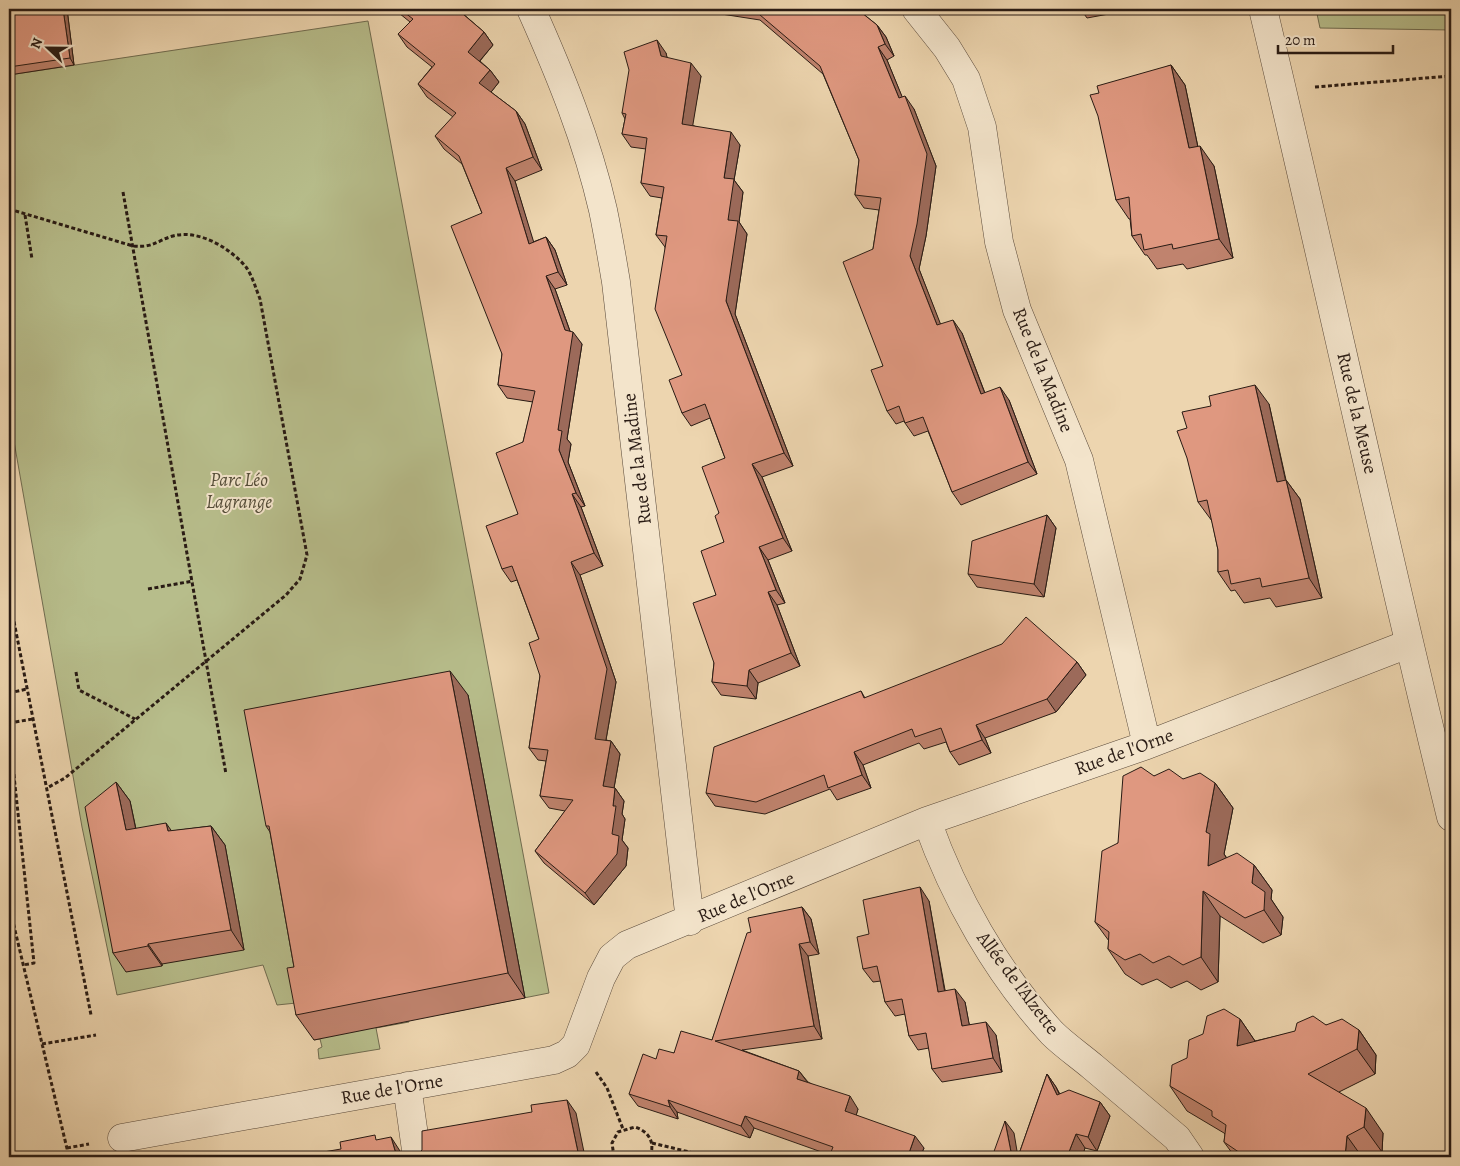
<svg xmlns="http://www.w3.org/2000/svg" width="1460" height="1166" font-family="Alegreya,serif">
  <style>
    .green { fill: #b7bd8b; stroke: #706c50 }
    .lines { fill: none; stroke-linecap: round; stroke-linejoin: round }
    .street-casing { stroke: #5a4a3b; stroke-width: 29 }
    .path { stroke: #291b14; stroke-width: 3; stroke-dasharray: 4 2.5; stroke-linecap: butt }
    .street { stroke: #f3e4cb; stroke-width: 28 }
    .wall { fill: #c0836e; stroke: #291b14 }
    .shaded-wall { fill: #9c6a5a; stroke: #291b14 }
    .building { fill: #df9880; stroke: #291b14 }
    .labels { text-anchor: middle; dominant-baseline: central; stroke-width: 4; stroke-linejoin: round; paint-order: stroke }
    .street-label { font-size: 19px; fill: #291b14; stroke: #f3e4cb }
    .park-label { font-size: 19px; font-style: italic; fill: #544c38; stroke: #f3e4cb }
  </style>
  <rect width="100%" height="100%" fill="#edd5af"/>
  <filter id="stains"><feTurbulence type="fractalNoise" baseFrequency=".004" numOctaves="4"/><feColorMatrix values="0 0 0 0 .2 0 0 0 0 .09 0 0 0 0 .02 0 0 0 .5 -.17"/></filter>
  <radialGradient id="worn" r=".72"><stop offset=".6" stop-color="#630" stop-opacity="0"/><stop offset="1" stop-color="#630" stop-opacity=".3"/></radialGradient>
  <path class="green" d="M1316 9H1451V30L1320 28Z
    M368 21 549 993 443 1014 406 1011 409 1022 376 1028 380 1049 319 1059 318 1049 322 1047 320 1039 314 1040 306 1002 277 1005 263 965 117 995 82 827 9 413V75Z"/>
  <g class="lines">
    <defs>
      <path id="street" d="M531 9C560 74 587 140 603 210 608 234 612 258 616 282L690 921
        M916 9 947 48 966 79 982 127 999 242 1017 310 1079 460 1147 745
        M1263 9C1327 278 1385 549 1451 817
        M927 821C954 897 997 973 1052 1033 1064 1045 1080 1056 1093 1067 1121 1091 1149 1114 1177 1138L1190 1157
        M407 1086 417 1157
        M122 1138 554 1060 567 1054 576 1045 601 978 612 957 627 945 927 821 1147 745 1408 644"/>
    </defs>
    <use href="#street" class="street-casing"/>
    <path class="path" d="M1315 87 1451 76
      M123 192 226 774
      M9 209 133 246C153 248 156 241 173 236 199 229 230 248 246 267 252 275 256 289 260 299L307 555 300 579 286 595 65 778 47 788
      M25 215 32 259
      M148 589 193 581
      M9 596 91 1015
      M76 672 79 690 135 719
      M9 693 27 689
      M9 723 33 719
      M9 729 34 963 23 965
      M9 905 69 1157
      M42 1044 96 1035
      M596 1072 607 1088 623 1129
      M652 1143 710 1157
      M67 1148 89 1144
      M614 1157 612 1143 618 1132 635 1127C650 1132 655 1143 650 1157"/>
    <use href="#street" class="street"/>
  </g>
  <path class="wall" d="M9 9H67L74 65 9 75Z
    M394 9H463L461 12 484 32 493 45 480 61 490 70 499 82 491 92 516 111 525 124 542 170 515 181 533 242 546 237 555 250 567 285 555 289 570 331 582 344 567 439 571 444 568 462 585 506 581 507 603 566 580 575 616 682 606 740 611 741 620 754 614 788H615L624 801 622 814 625 819 622 840 628 848 626 866 594 905 544 863 535 851 565 811 549 808 540 796 546 761 538 760 529 748 540 676 539 639 517 580 511 582 502 569 518 514 523 442 533 402 507 398 498 385 502 354 482 213 462 164 444 149 435 136 453 117 427 97 418 84 432 67 407 47 398 34 410 22Z
    M689 9H857L877 25 886 37 894 56 887 60 902 97 914 109 936 166 926 236 919 269 940 324 962 333 985 393 1009 400 1037 474 961 505 952 492 928 431 914 436 905 423 904 421 896 424 887 411 873 249 879 210 864 208 855 195 859 160 823 74 760 20Z
    M1075 9H1136L1087 18 1082 11 1077 12Z
    M666 53 667 58 701 76 692 125 740 145 734 180 743 192 739 222 747 234 735 314 793 466 762 477 792 551 768 560 785 603 777 605 800 666 758 683 756 699 721 695 712 682 714 663 716 595 724 542 719 513 725 458 710 418 691 426 682 413V375L665 247 656 235 662 198 650 196 641 183 646 149 631 147 622 134 625 119 622 113Z
    M1171 65 1185 85 1198 147 1214 166 1233 258 1187 269 1183 264 1157 269 1147 255H1145L1132 236 1130 219H1129L1116 200 1099 93Z
    M1269 404 1286 480 1300 499 1322 598 1276 607 1270 598 1244 603 1235 590 1231 591 1218 572V550L1212 521 1198 502Z
    M1047 515 1056 528 1044 597 977 587 968 574Z
    M1077 662 1086 675 1056 712 985 738 991 753 959 765 950 752 946 742 924 749 919 743 863 765 871 788 837 800 830 789 765 814 715 806 706 793 861 691 865 698Z
    M468 695 525 998 314 1040 296 1015 294 967 270 832 266 826Z
    M1154 776 1215 783 1233 808 1224 854 1227 858 1254 865 1272 890 1271 899 1283 917 1281 935 1263 943 1220 916 1218 982 1201 990 1187 981 1171 988 1157 979 1142 985 1125 974 1108 949 1109 941 1095 922 1118 843Z
    M116 782 130 801 136 829 172 831 211 826 225 845 244 950 162 964V966L126 972 113 953Z
    M929 901 945 990 965 1002 969 1024 996 1035 1002 1072 942 1082 932 1069 929 1048 918 1050 909 1036 905 1014 895 1016 885 1002 881 981 873 982 863 969 869 934Z
    M802 907 811 919 819 954 808 956 822 1039 742 1050 799 1071 808 1082 858 1109 856 1115 924 1148 920 1157 830 1155 754 1128 750 1138 677 1112 678 1119 638 1106 629 1094 656 1059 712 1040 751 932Z
    M1240 1019 1255 1041 1326 1025 1359 1030 1376 1055 1375 1074 1339 1092 1383 1133 1382 1152 1371 1157H1235L1224 1142 1225 1134 1224 1133 1187 1111 1170 1086 1187 1058Z
    M1047 1074 1056 1087 1060 1094 1100 1102 1110 1116 1097 1151 1085 1148 1082 1157H1022L1019 1154Z"/>
  <path class="shaded-wall" d="M63 9H67L74 65 70 58Z
    M877 25 886 37 894 56 885 44Z
    M484 32 493 45 477 64 468 52Z
    M657 40 666 53 670 69 661 56Z
    M878 47 887 60 908 111 899 98Z
    M691 63 701 76 691 136 682 124Z
    M1171 65 1185 85 1202 167 1189 148Z
    M490 70 499 82 488 96 479 83Z
    M905 96 914 109 936 166 926 236 919 269 946 338 937 325 910 256Z
    M516 111 525 124 542 170 533 157Z
    M731 132 740 145 734 180 743 192 739 222 747 234 735 314 793 466 784 453 726 301 728 220 724 178Z
    M1200 146 1214 166 1233 258 1219 239Z
    M506 168 515 181 538 256 529 244Z
    M546 237 555 250 567 285 558 272Z
    M546 276 555 289 572 337 573 332 582 344 567 439 571 444 568 462 585 506 576 493 559 450 558 430 565 330Z
    M953 320 962 333 990 407 981 394Z
    M1255 385 1269 404 1290 501 1277 482Z
    M1000 387 1009 400 1037 474 1028 462Z
    M752 464 762 477 792 551 783 538Z
    M1286 480 1300 499 1322 598 1309 578Z
    M572 494 581 507 603 566 594 553Z
    M1047 515 1056 528 1044 597 1034 584Z
    M759 547 768 560 785 603 776 590Z
    M571 562 580 575 616 682 604 751 595 739Z
    M768 592 777 605 800 666 791 653Z
    M1077 662 1086 675 1056 712 1047 699Z
    M749 670 758 683 756 699 747 686Z
    M450 671 468 695 525 998 508 973Z
    M976 725 985 738 991 753 982 740Z
    M611 741 620 754 612 799 603 786Z
    M854 752 863 765 871 788 862 775Z
    M116 782 130 801 140 850 126 830Z
    M1215 783 1233 808 1224 854 1227 859 1208 866 1206 832Z
    M615 788 624 801 622 814 625 819 622 840 628 848 626 866 594 905 585 893 613 806Z
    M166 823 180 843 168 831Z
    M211 826 225 845 244 950 231 930Z
    M1254 865 1272 890 1271 899 1283 917 1281 935 1264 910 1252 883Z
    M920 887 929 901 947 1005 938 992Z
    M1203 891 1220 916 1218 982 1201 957Z
    M802 907 811 919 819 954 810 942Z
    M148 944 162 964V966L148 946Z
    M799 944 808 956 822 1039 814 1026Z
    M955 989 965 1002 972 1039 962 1026Z
    M1240 1019 1257 1044 1237 1046Z
    M986 1022 996 1035 1002 1072 993 1058Z
    M1359 1030 1376 1055 1375 1074 1357 1049Z
    M799 1071 808 1083 797 1079Z
    M1047 1074 1056 1087 1066 1109 1057 1095Z
    M850 1096 858 1109 854 1123 845 1111Z
    M567 1100 576 1113 585 1157H579Z
    M668 1100 677 1112 678 1119 670 1107Z
    M1100 1102 1110 1116 1097 1151 1088 1137Z
    M1366 1108 1383 1133 1382 1152 1364 1127Z
    M745 1116 754 1128 750 1138 741 1126Z
    M1005 1121 1014 1133 1018 1157H1012Z
    M1076 1134 1085 1148 1082 1157H1067Z
    M915 1136 924 1148 920 1157 909 1153Z
    M1347 1136 1362 1157H1345Z
    M391 1137 400 1151 402 1157H398L396 1154Z"/>
  <path class="building" d="M9 9H63L70 58 9 67Z
    M400 9H457L484 32 468 52 490 70 479 83 516 111 533 157 506 168 529 244 546 237 558 272 546 276 565 330 573 332 558 430 562 431 559 450 576 493 572 494 594 553 571 562 607 669 595 739 611 741 603 786 615 788 613 806H616L612 834 619 836 617 854 585 893 535 851 573 800 540 796 548 750 529 748 540 676 529 643 539 639 512 566 502 569 486 526 518 514 496 453 523 442 535 391 498 385 502 354 451 226 482 213 459 156 435 136 456 113 418 84 435 64 398 34 413 19Z
    M753 9H857L877 25 885 44 878 47 899 98 905 96 927 154 917 224 910 256 937 325 953 320 981 394 1000 387 1028 462 952 492 923 417 905 423 899 406 887 411 871 370 883 366 843 262 873 249 881 198 855 195 859 160 820 66Z
    M657 40 661 56 691 63 682 124 731 132 724 178 734 179 728 220 738 221 726 301 784 453 752 464 783 538 759 547 776 590 768 592 791 653 749 670 747 686 712 682 714 663 693 603 716 595 701 551 724 542 715 516 719 513 702 467 725 458 705 404 682 413 669 380 682 375 655 309 667 236 656 235 664 187 641 183 647 138 622 134 626 114 622 113 629 70 624 52Z
    M1171 65 1189 148 1200 146 1219 239 1173 249 1172 244 1144 250 1141 234 1132 236 1129 197 1116 200 1098 116 1090 95 1099 93 1097 86Z
    M1255 385 1277 482 1286 480 1309 578 1262 587 1260 578 1231 584 1228 570 1218 572V550L1207 500 1198 502 1187 458 1177 431 1187 428 1182 412 1211 406 1209 396Z
    M1047 515 1034 584 968 574 972 541Z
    M1026 617 1077 662 1047 699 976 725 982 740 950 752 941 728 915 737 912 729 854 752 862 775 828 788 824 775 756 802 706 793 714 747 861 691 864 698 1002 644Z
    M450 671 508 973 296 1015 287 968 294 967 269 826H266L244 710Z
    M1141 767 1154 776 1169 769 1183 779 1200 773 1215 783 1206 832 1210 834 1208 866 1237 853 1254 865 1252 883 1265 892 1264 910 1245 918 1203 891 1201 957 1183 965 1169 956 1153 963 1140 954 1125 960 1108 949 1109 932 1095 922 1102 851 1118 843 1123 776Z
    M116 782 126 830 166 823 168 831 211 826 231 930 148 944V946L113 953 85 807Z
    M920 887 938 992 955 989 962 1026 986 1022 993 1058 932 1069 926 1033 909 1036 902 999 885 1002 877 966 863 969 857 937 869 934 863 900Z
    M802 907 810 942 799 944 814 1026 715 1041 799 1071 797 1079 850 1096 845 1111 915 1136 909 1153 920 1157H829L833 1147 745 1116 741 1126 668 1100 670 1107 629 1094 643 1054 656 1059 659 1049 674 1053 681 1031 712 1040 747 933 751 932 748 918Z
    M1224 1009 1240 1019 1237 1046 1295 1031 1297 1023 1313 1016 1326 1025 1342 1019 1359 1030 1357 1049 1308 1074 1366 1108 1364 1127 1347 1136 1345 1157H1246L1224 1142 1226 1125 1212 1116V1111L1170 1086 1172 1065 1187 1058 1189 1040 1203 1034 1207 1016Z
    M1047 1074 1057 1095 1069 1090 1100 1102 1088 1137 1076 1134 1067 1157H1030L1019 1154Z
    M567 1100 579 1157H414L417 1156 422 1150V1131L532 1112 531 1105Z
    M1005 1121 1012 1157H992Z
    M375 1135 376 1140 391 1137 396 1154 401 1157H307L306 1155 341 1149 340 1142Z"/>
  <g class="labels">
    <g class="street-label">
      <text transform="translate(1043 370) rotate(68)">Rue de la Madine</text>
      <text transform="translate(1357 413) rotate(77)">Rue de la Meuse</text>
      <text transform="translate(637 459) rotate(-97)">Rue de la Madine</text>
      <text transform="translate(1124 752) rotate(-20)">Rue de l'Orne</text>
      <text transform="translate(746 897) rotate(-23)">Rue de l'Orne</text>
      <text transform="translate(1018 983) rotate(53)">Allée de l'Alzette</text>
      <text transform="translate(392 1089) rotate(-10)">Rue de l'Orne</text>
    </g>
    <g class="park-label">
      <text x="239" y="480">Parc Léo<tspan x="239" dy="22">Lagrange</tspan></text>
    </g>
  </g>
  <rect width="1460" height="1166" fill="none" stroke="#edd5af" stroke-width="30"/>
  <rect x="10" y="10" width="1440" height="1146" fill="none" stroke="#291b14" stroke-width="2.5"/>
  <rect x="15" y="15" width="1430" height="1136" fill="none" stroke="#291b14"/>
  <g transform="translate(48 48) rotate(292)" stroke="#f3e4cb" stroke-width="4" paint-order="stroke">
  <path d="M0-4L9 19L0 12L-9 19Z" fill="#291b14"/>
  <text y="-8" font-size="14" font-weight="bold" text-anchor="middle" fill="#291b14">N</text>
  </g>
  <path d="M1278 45v8h115v-8" fill="none" stroke="#291b14" stroke-width="2.5"/>
  <text x="1285" y="45" font-size="15" fill="#291b14" stroke="#f3e4cb" stroke-width="4" paint-order="stroke">20 m</text>
  <rect width="100%" height="100%" filter="url(#stains)"/>
  <rect width="100%" height="100%" fill="url(#worn)"/>
</svg>
